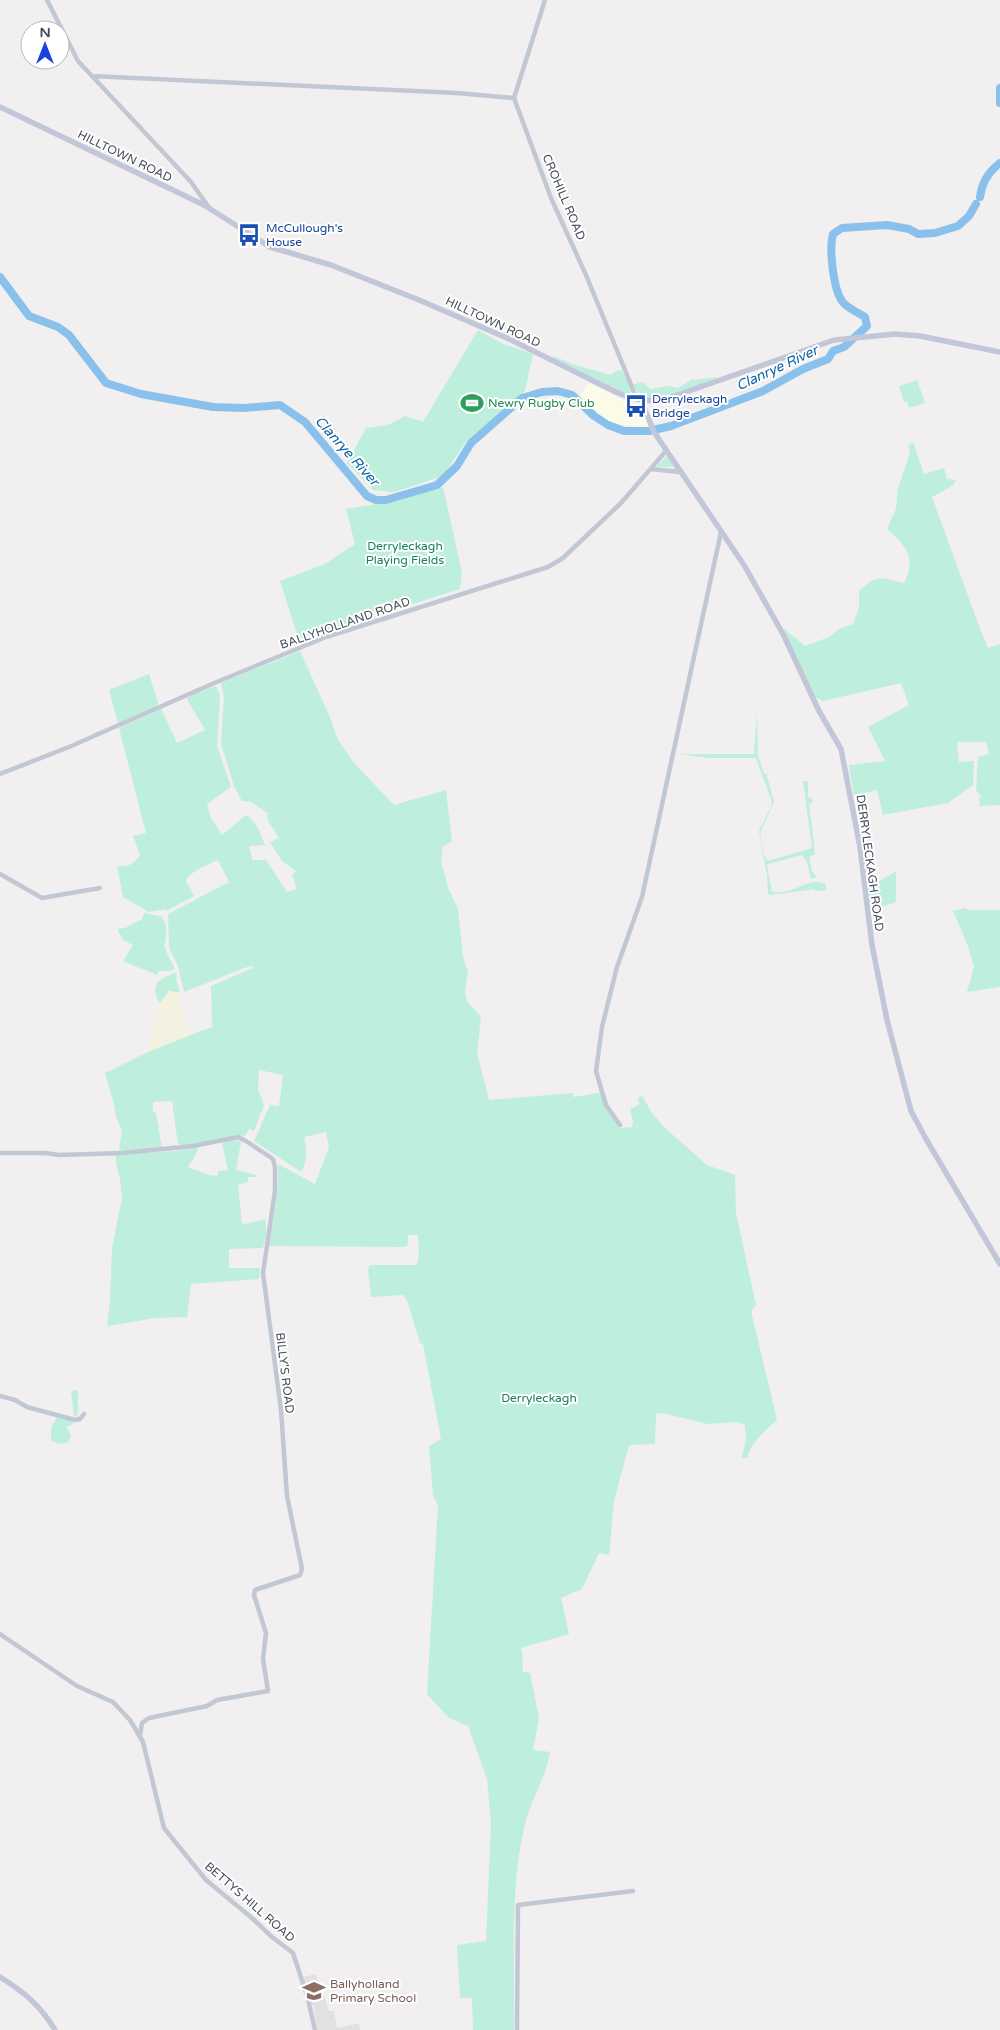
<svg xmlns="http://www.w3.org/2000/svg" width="1000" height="2030" font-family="'Varela Round',sans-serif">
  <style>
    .commercial { fill: #fcfbe8 }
    .education { fill: #e2e0e1 }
    .green { fill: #bdefdc }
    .sand { fill: #f3f1df }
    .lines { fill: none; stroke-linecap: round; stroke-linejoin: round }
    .river { stroke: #8ac1ec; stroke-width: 8 }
    .street { stroke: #c2c7d4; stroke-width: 4.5 }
    .secondary { stroke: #c1c7d8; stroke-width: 5.5 }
    .labels { text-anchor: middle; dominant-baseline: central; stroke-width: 4; stroke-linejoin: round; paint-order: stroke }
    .street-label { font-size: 12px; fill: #474d5c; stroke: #fff }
    .transit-label { font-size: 12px; fill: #164399; stroke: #fff; text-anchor: start }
    .leisure-label { font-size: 12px; fill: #27864d; stroke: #fff; text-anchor: start }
    .park-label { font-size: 12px; fill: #177e62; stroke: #fff }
    .education-label { font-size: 12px; fill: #785e54; stroke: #fff; text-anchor: start }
    .water-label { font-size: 14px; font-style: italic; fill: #0c64a9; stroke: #fff }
  </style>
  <rect width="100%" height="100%" fill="#f1efef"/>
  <path class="commercial" d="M588 383 642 409 650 428 624 425 608 421 580 396Z"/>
  <path class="education" d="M316 1974 329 2011H334L337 2028 359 2023 360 2030H317L314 2006 311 2004 303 1977Z"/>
  <path class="green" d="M478 330 501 343 533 354 525 391 465 443 443 476 394 492 373 490 347 463 366 428 388 425 405 416 423 422Z
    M553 356 575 365 611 375 618 370 622 371 630 386 631 394H627L552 357Z
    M716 377 717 378C699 385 657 405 640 396L633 385C645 379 643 384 651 389L668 386 678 388 693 379 695 380Z
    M917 380 925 403 909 408 907 402H904L899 386Z
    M913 442 924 474 944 468 947 479 956 480 952 486 932 497 982 634 988 648 1000 644V805L980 806 979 798 981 796 976 791 978 757 989 754 986 742H957L959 762 974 761 973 785 948 803 883 815 877 790 854 796 849 765 885 761 868 727 909 705 901 683 823 701 815 697 783 628 805 646 829 637 839 629 853 624 859 608V591C879 573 879 578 904 583 917 557 907 547 887 529L896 509 898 488 910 453 908 446Z
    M667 456H668L678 471H675L674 467H656Z
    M443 487 462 573 460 589 394 610 388 604 384 603 376 606 373 617 300 643 280 581 325 564 355 544 346 509 384 503Z
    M300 651 329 715 338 740 354 763 394 805 446 790 452 842 443 846 441 861 448 888 458 909 463 957 468 972 465 991 467 1001 481 1017 477 1053 489 1100 573 1093V1097L599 1093 601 1094 607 1110 620 1128 632 1127 633 1121 630 1109 639 1105 638 1098 642 1096 652 1113 665 1128 707 1165 735 1175 736 1213 756 1305 751 1311 777 1420C764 1432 752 1441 747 1458H742L746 1438 745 1425 737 1422 708 1424 662 1413 656 1414 655 1444 629 1445 614 1501 609 1555 599 1553 582 1589 561 1598 569 1634 521 1648 522 1652 523 1672 530 1673 539 1718 533 1750 550 1752C546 1777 531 1799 525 1824 509 1891 515 1962 514 2030H473L472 1998H460L457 1945 486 1941 491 1822 487 1779 468 1726 449 1718 427 1694 438 1505 433 1496 429 1446 441 1439 423 1344 420 1343 407 1300 403 1295 371 1297 368 1270 370 1265H417L419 1256 418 1235H407L408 1236V1245L404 1247 269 1246 278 1189V1164L315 1184 329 1147 326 1132 304 1137C307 1151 308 1159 301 1172L254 1141 270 1105 279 1106 283 1075 259 1070 258 1089 264 1105 254 1131 249 1129 245 1136 236 1135 185 1146 178 1144 172 1101 153 1102V1111L156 1113 162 1148 119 1151 122 1130 116 1117 114 1104 105 1073 154 1049 212 1027 211 986 253 968 252 966 244 968 184 992 178 966 169 948 168 914 229 882 218 860 200 868 187 877 186 881 194 896 166 911 165 909 149 912 123 897 117 866C128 867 135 864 140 854L133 836 146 833 119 728 161 709 177 743 205 730 187 699 193 694 216 686 220 696 217 745 231 787 207 804 211 818 222 835 246 815C258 823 260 834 265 845L249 846 252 860H266L287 892 297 889 292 875 296 871 282 861 270 842 279 838 267 819 268 813 251 802 242 801 234 786 221 744 224 697 221 683Z
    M149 674 158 703 155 707 118 723 109 690Z
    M757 713 758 756 765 775 770 774 767 776 774 802 760 833 764 855 768 861 812 848 803 781H808V797L813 799 812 803 809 804 810 810 809 812 811 818 815 854 809 857 812 871 817 877 811 879 807 862 802 855 768 864 767 866 772 891C792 898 809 874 826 885V890L815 891V889L771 895 768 894 767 875 759 831 771 807 772 802 756 758H710L679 754H754Z
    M896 871V901L894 903 870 910 867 891 869 888Z
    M964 908 968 910H1000V987L967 992 974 967 968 946 953 911Z
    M144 913 161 916C168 925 167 937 164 947L175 969 170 971H159L157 975 123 961 133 945 123 940 117 929 125 928 142 919Z
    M175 973 177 974 176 980 180 993 169 991 160 1003C149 986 158 978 175 973Z
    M237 1140 241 1141 236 1170 257 1175V1177H248V1182L238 1185 242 1224 250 1223 266 1219V1236L263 1248 229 1249V1268H260L259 1279 191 1284 187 1317 155 1318 107 1326 110 1301 112 1248 122 1198 120 1178 116 1164V1155L175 1151 199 1146 195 1156 188 1167 209 1175 218 1176V1171L228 1170 222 1144 226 1141Z
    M78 1390V1414L74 1417 71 1391Z
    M57 1417 72 1421 73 1424 66 1427 71 1435 68 1443 58 1444 51 1440V1428Z"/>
  <path class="sand" d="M169 991 180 993 188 1036 148 1052C150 1031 154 1007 169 991Z"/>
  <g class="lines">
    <path class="river" d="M1000 88V103
      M980 197C982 182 988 172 1000 163
      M0 277 29 316 58 327 69 335 106 383 141 394 213 407 244 408 280 405 305 422 367 496 376 500H386L437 485 457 466 471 443 522 398 542 392 558 391 572 395 594 416 608 425 624 431H649L671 426 763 391 803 369 828 359 833 351 844 347 867 326 865 317C858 312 846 308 842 301 833 288 829 249 833 234L842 228 887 225 909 229 918 234 935 233 958 226 969 216 976 204"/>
    <path class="street" d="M47 0 78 61 92 76 457 93 514 98
      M545 0 514 98 551 198 586 275 634 392 635 399
      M92 76 191 182 210 209
      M651 469 680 472
      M0 774 69 747 212 684 326 637 548 567 563 558 621 503 666 451
      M0 874 42 898 100 888
      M620 1125 606 1105 596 1071 602 1027 617 967 642 897 721 532
      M0 1153H45L59 1155 123 1153 193 1146 238 1137 246 1141 273 1159 275 1167V1191L263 1273 281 1410 287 1496 302 1569 300 1575 255 1590 254 1595 266 1633 263 1659 268 1691 217 1700 207 1706 149 1718 142 1723 140 1736
      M0 1396 15 1400 27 1407 75 1420 80 1419 84 1414
      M0 1634 77 1686 113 1702 130 1720 143 1742 164 1828 206 1880 252 1918 272 1937 293 1953 308 1999 315 2030
      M517 2030 518 1905 633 1891"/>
    <path class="secondary" d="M0 107 204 205 270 247 331 265 419 300 507 338 616 392C634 400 649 403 669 398L834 340 895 334 920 336 1000 352
      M644 401 643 405 654 432 744 565 783 634 819 711 841 749 860 847 872 945 887 1020 911 1111 926 1139 1000 1264
      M0 1977C24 1992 40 2005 55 2030"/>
  </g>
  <defs>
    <symbol id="bus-bare" viewBox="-9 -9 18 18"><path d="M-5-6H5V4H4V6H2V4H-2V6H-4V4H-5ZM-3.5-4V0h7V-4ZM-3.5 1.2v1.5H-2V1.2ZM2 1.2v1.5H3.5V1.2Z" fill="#1a4fb4" stroke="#fff" stroke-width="2.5" paint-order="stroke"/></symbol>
    <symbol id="stadium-bare" viewBox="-9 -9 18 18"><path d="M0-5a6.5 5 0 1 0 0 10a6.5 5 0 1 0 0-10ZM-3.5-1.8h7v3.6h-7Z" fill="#2e9e5b" stroke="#fff" stroke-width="2.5" paint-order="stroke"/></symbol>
    <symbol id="school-bare" viewBox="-9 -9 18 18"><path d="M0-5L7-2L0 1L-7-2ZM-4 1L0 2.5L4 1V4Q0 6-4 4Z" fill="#8d6e63" stroke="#fff" stroke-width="2.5" paint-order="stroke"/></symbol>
  </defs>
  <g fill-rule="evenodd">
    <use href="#bus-bare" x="233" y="219" width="32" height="32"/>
    <use href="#stadium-bare" x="456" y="387" width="32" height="32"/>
    <use href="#bus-bare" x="620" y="390" width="32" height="32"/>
    <use href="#school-bare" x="298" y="1975" width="32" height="32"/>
  </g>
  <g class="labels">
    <g class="street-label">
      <text transform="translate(125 156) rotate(26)">HILLTOWN ROAD</text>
      <text transform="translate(564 197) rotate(67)">CROHILL ROAD</text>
      <text transform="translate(493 322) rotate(25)">HILLTOWN ROAD</text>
      <text transform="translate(345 623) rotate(-19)">BALLYHOLLAND ROAD</text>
      <text transform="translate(870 863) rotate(82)">DERRYLECKAGH ROAD</text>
      <text transform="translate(285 1373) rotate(83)">BILLY'S ROAD</text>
      <text transform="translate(250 1902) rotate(41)">BETTYS HILL ROAD</text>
    </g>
    <g class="transit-label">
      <text x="266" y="228">McCullough's<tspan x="266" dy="14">House</tspan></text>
      <text x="652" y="399">Derryleckagh<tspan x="652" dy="14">Bridge</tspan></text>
    </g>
    <g class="leisure-label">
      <text x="488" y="403">Newry Rugby Club</text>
    </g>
    <g class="park-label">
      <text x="405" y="546">Derryleckagh<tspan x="405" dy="14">Playing Fields</tspan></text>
      <text x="539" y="1398">Derryleckagh</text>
    </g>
    <g class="education-label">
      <text x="330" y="1984">Ballyholland<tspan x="330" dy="14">Primary School</tspan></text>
    </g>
    <g class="water-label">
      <text transform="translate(777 368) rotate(-25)">Clanrye River</text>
      <text transform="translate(347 451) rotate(48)">Clanrye River</text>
    </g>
  </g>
  <g transform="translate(45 45)"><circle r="24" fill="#ffffff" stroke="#b5b8be"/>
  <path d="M0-4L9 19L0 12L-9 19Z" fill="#1942e1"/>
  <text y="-8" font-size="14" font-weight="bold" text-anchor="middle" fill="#474d5c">N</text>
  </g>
</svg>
